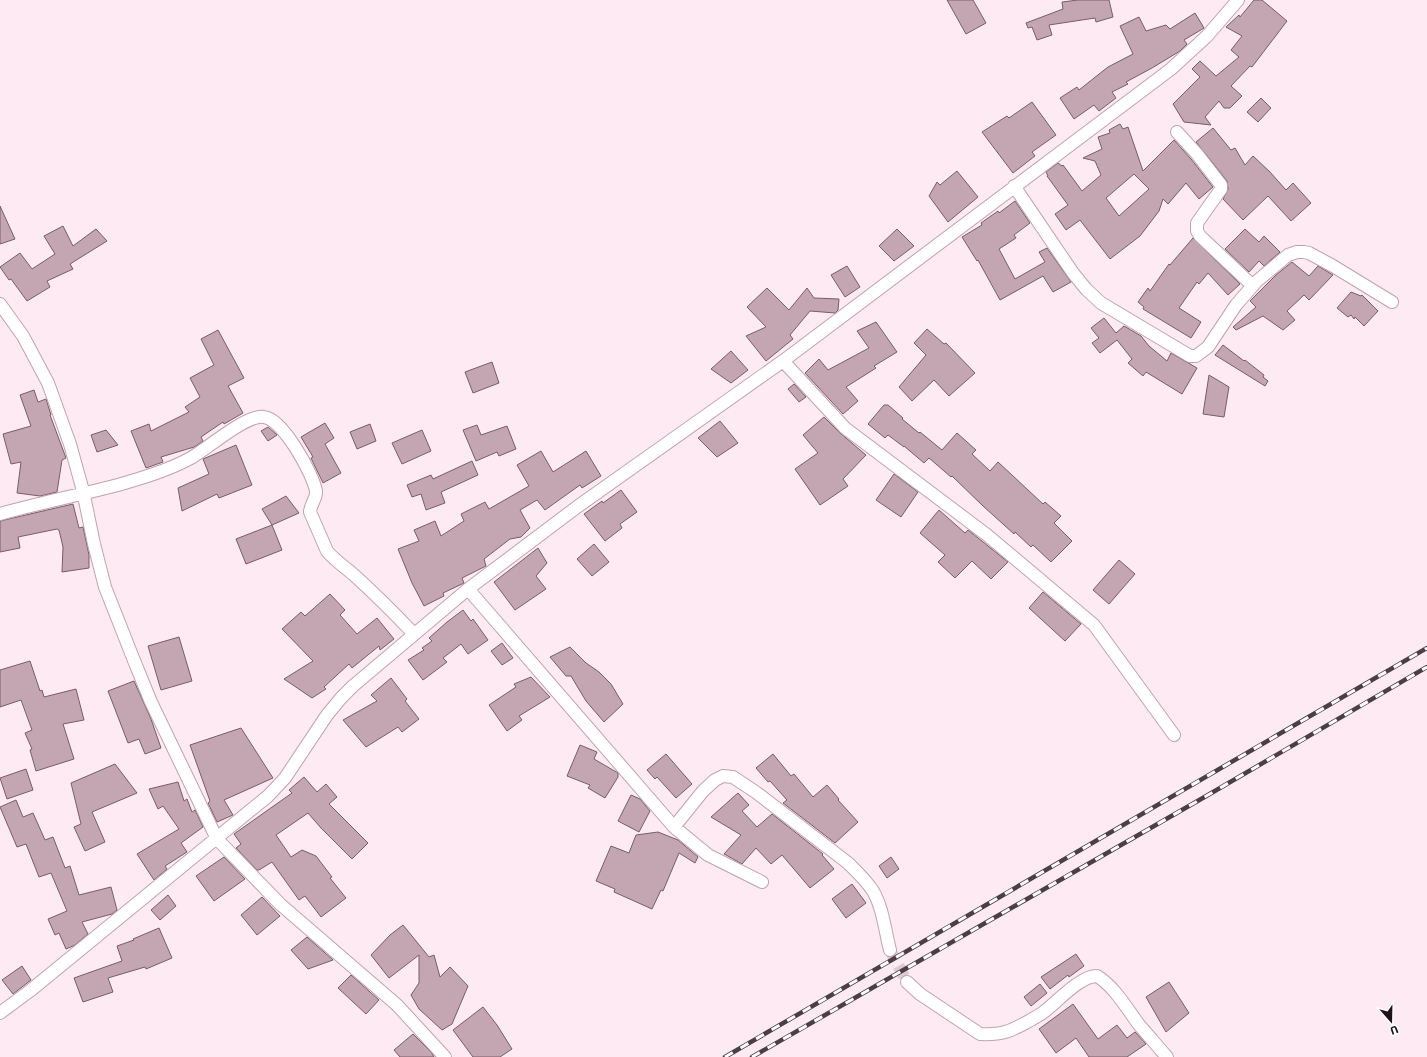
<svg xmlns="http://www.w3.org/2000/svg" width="1427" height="1057" font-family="'Exo 2',sans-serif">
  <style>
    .building { fill: #c4a6b2; stroke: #785d68; fill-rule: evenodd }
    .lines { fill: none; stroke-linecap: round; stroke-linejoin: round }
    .street-tunnel { stroke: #dccad1; stroke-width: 12; stroke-dasharray: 12 6; stroke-linecap: butt }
    .street-casing { stroke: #c1a2ae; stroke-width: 14 }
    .street { stroke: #fff; stroke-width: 12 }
    .rail-casing { stroke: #4c3f44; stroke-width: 4.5 }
    .rail { stroke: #fdfdfd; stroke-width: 3; stroke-dasharray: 9; stroke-linecap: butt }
  </style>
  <rect width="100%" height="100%" fill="#feeaf2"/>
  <path class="building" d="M947 0H973L986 23 966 34Z
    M1078 0H1109L1113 17 1096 22 1095 18 1049 25 1052 35 1037 40 1032 27 1028 28 1026 23 1063 9 1062 2Z
    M1254 0H1262L1287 21 1252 67 1250 66 1231 86 1242 96 1230 108H1224L1219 101 1205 117 1211 125 1184 122 1173 104 1200 77 1192 69 1200 61 1216 76 1239 57 1231 50 1242 36 1226 27 1239 15 1240 17Z
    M1195 13 1204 28 1184 40 1187 44 1180 51 1152 68 1126 82 1128 84 1112 92 1116 98 1099 111 1094 105 1074 119 1060 98 1077 87 1079 90 1108 67 1133 54 1120 26 1139 17 1146 31 1166 25 1170 29Z
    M1261 98 1271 108 1258 122 1247 112Z
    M1032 102 1056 135 1032 152 1035 156 1013 173 982 132 1007 116 1009 118Z
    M1120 124 1123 129 1128 127 1143 171 1174 140 1191 159 1213 187 1199 199 1186 183 1168 204 1163 199 1159 211 1140 236 1110 259 1080 220 1066 230 1055 214 1068 205 1047 176H1048L1046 172 1058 163 1062 166 1063 165 1082 191 1101 175 1095 161 1083 158 1102 149 1098 137 1110 133 1109 130ZM1134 174 1149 189 1119 216 1106 198Z
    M1213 128 1231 150 1235 148 1245 165 1253 156 1270 172 1286 190 1293 183 1311 203 1291 221 1268 196 1243 220 1223 199 1228 189 1227 181 1196 142Z
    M957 171 978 197 948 222 929 196 937 182 940 185Z
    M1015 201 1030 223 1014 235 1016 238 999 249 1015 279 1045 262 1039 252 1047 248 1071 282 1053 292 1043 276 1000 300 978 260 977 261 962 237 982 225 981 223 998 211 999 213Z
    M0 206 15 239 0 244Z
    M63 226 73 246 96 229 107 241 70 264 73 269 47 281 50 287 27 301 11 279 9 280 0 267 20 253 32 269 55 254 44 236Z
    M897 229 914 246 894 261 879 246Z
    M1245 229 1259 242 1264 236 1280 252 1264 266 1259 261 1249 272 1225 249Z
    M1193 238 1240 284 1228 295 1208 273 1199 284 1197 282 1179 308 1201 322 1191 338 1143 309 1144 307 1138 302 1148 288 1150 291 1169 264 1170 265Z
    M1292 262 1309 276 1318 266 1333 275 1309 300 1304 295 1287 311 1295 320 1283 330 1263 316 1236 330 1233 327 1256 307 1250 301 1276 275Z
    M847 266 860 287 845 297 831 275Z
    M767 288 789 310 807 288 814 298 839 299 838 310 835 313 810 311 790 335 793 339 766 361 746 336 766 327 747 307Z
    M1351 292 1361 296 1362 295 1378 311 1364 326 1355 317 1354 319 1351 315 1348 317 1337 308Z
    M1104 318 1116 333 1124 326 1141 336 1149 346 1167 361 1171 353 1197 368 1182 394 1146 372 1143 376 1128 363 1132 359 1117 340 1100 353 1092 343 1099 338 1091 328Z
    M876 322 897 352 874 366 876 368 846 387 858 401 843 414 805 373 819 359 828 370 869 348 857 331Z
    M927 329 944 344 946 343 975 373 949 396 934 380 912 401 899 387 926 355 914 343Z
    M218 330 244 378 228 386 243 413 224 424 223 422 201 437 203 441 194 447 161 457 163 462 146 468 131 431 149 424 151 431 189 412 185 407 200 397 190 378 214 365 201 339Z
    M1223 345 1244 361 1245 360 1264 375 1263 377 1268 381 1265 386 1215 355Z
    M731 351 748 370 731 383 711 369Z
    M492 362 499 383 473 393 465 372Z
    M1209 375 1229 387 1224 417 1203 414Z
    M794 384 806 397 799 402 788 389Z
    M34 390 38 402 46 399 51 415H50L66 458 62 460 57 492 40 496 17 493 21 462 11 464 3 434 31 426 20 395Z
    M884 405H888L903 418 902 419 919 433 920 432 942 450 957 433 976 450 972 454 990 471 998 462 1043 504 1045 502 1061 516 1054 523 1072 541 1051 562 1033 545 1031 547 1015 532 1014 534 983 506 952 476 951 477 929 458 924 463 904 446V447L888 435 885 438 868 424Z
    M824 417 840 433 866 455 843 479 848 486 820 505 795 469 818 453 803 435Z
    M720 421 738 443 717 457 698 438Z
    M325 423 334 438 325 444 341 473 323 483 311 458 313 457 301 437Z
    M370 424 376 441 357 449 350 432Z
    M477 425 481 435 507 426 516 449 499 456 497 452 476 461 463 430Z
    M268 427 277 435 268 441 261 431Z
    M106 430 118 445 97 452 91 435Z
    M422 430 431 451 402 464 392 443Z
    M236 445 252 485 219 498 217 494 182 511 178 488 209 474 203 459Z
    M541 451 553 472 586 451 601 476 582 488 580 485 545 510 537 500 520 510 530 528 521 537 510 539 484 559 486 566 462 578 464 583 462 584 443 593 444 596 424 606 412 583 398 549 419 541 414 530 435 521 441 536 464 521 461 514 485 502 489 509 529 486 517 465Z
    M472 461 478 475 441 492 445 503 426 510 421 494 412 497 407 485 431 475 433 479Z
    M894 474 918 492 901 517 876 500Z
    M621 490 637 512 620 524 622 528 605 541 584 514 602 501 603 503Z
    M286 496 299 513 272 525 262 509Z
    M73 504 79 528 83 527 89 555V568L62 572 63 547 59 530 57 529 18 537 20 548 0 552V521Z
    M939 510 965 533 968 530 1008 562 991 579 972 561 955 578 938 562 945 555 920 533Z
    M272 525 282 550 246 564 236 539Z
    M594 544 609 562 592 576 577 559Z
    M538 548 547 563 536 576 546 589 515 610 494 582Z
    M1119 560 1135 574 1109 604 1093 590Z
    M1043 592 1081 624 1065 641 1029 608Z
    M330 594 345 610 340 615 357 634 377 618 394 639 380 650 379 646 352 668 349 664 324 687 326 689 312 698 284 679 313 661 282 629 301 612 305 616Z
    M463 610 471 621 473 619 488 640 468 654 461 644 443 658 447 662 423 680 408 660 424 650 422 648 432 641 429 638 447 622Z
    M179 637 192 681 161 690 148 646Z
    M502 643 513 658 502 665 491 651Z
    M570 647 586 663 599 672 611 684 623 704 604 722 586 701 571 676H566L550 657Z
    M30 661 40 691 42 690 44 697 76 689 84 720 63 724 74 759 36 771 30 750 32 749 25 733 32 730 21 700 0 707V670Z
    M531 677 550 697 519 716 522 720 507 731 489 705 516 687 514 684Z
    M391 678 407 699 405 701 419 719 402 732 398 727 366 747 343 720 377 701 371 695Z
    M134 681 151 719 161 748 145 754 139 739 128 743 108 691Z
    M241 728 273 778 224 800 233 815 217 822 208 803 210 801 190 745Z
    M580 745 597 752 594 759 618 773V777L605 798 588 788 590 785 567 776Z
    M666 754 692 784 676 798 657 777 655 779 647 770Z
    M773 754 791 776 794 774 813 797 827 785 839 799 838 800 858 822 835 843 783 803 787 800 770 781 768 782 756 768Z
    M115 764 137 793 92 812 105 842 85 851 74 827 81 824 71 783Z
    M26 769 33 790 7 799 0 778Z
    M304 777 317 792 326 784 337 797 329 804 368 843 352 859 321 828 308 813 276 835 291 857 302 850 316 856 332 877 330 878 346 898 321 917 305 896 299 900 272 862 259 870H257L236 848 241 844 234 834 292 793 289 790Z
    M178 782 184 801 187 799 192 812 195 810 203 827 181 843 187 852 165 866 167 869 154 880 137 854 179 829 163 806 158 809 149 789Z
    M738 793 749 805 742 811 757 827 772 814 823 854 822 855 834 869 810 888 782 855 771 864 756 848 742 864 726 855 724 854 741 835 711 817Z
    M631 795 640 799 650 811 639 832 618 821Z
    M16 800 23 817 33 813 45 840 53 837 65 868 70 866 79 895 111 887 117 910 112 914 82 922 88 934 75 945 66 949 59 933 55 935 48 919 67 911 51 873 39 877 26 844 17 847 0 807Z
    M658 832 678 840 698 857 695 863 679 853 663 891 661 890 652 909 614 892 615 889 596 881 611 846 629 853 636 835Z
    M224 857 245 879 214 901 196 876Z
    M891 857 899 869 887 878 879 866Z
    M852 884 866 903 846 918 832 899Z
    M168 895 176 906 160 920 151 910Z
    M262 897 280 916 257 935 241 915Z
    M403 925 429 957 434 955 440 977 450 967 468 986 452 1024 442 1030 419 1009 411 995 419 983V955L389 978 371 955 390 935Z
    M159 928 172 958 146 969 145 967 108 978 113 992 83 1002 74 978 122 961 117 946 134 940 133 939Z
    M307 937 333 960 308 969 291 950Z
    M1076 954 1084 966 1069 977 1068 975 1050 989 1041 977Z
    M22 966 31 980 13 994 2 980Z
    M351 975 379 1000 366 1014 338 988Z
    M1169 982 1189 1013 1166 1032 1146 997Z
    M1040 984 1047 993 1031 1006 1024 997Z
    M1073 1004 1098 1039 1117 1025 1127 1038 1135 1032 1146 1044 1127 1057H1089L1076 1038 1056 1053 1039 1029Z
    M483 1007 497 1025 512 1049 500 1057H473L453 1030Z
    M413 1034 431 1052 434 1057H400L394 1050Z"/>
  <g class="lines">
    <path class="street-tunnel" d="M890 950 907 982"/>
    <defs>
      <path id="street" d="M1177 132 1197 154 1221 185V189L1197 223V231L1200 236 1253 286
        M1014 186 1073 273 1086 289 1101 303 1190 356H1196L1208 347 1236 305 1256 282 1288 255 1297 252H1304L1309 253 1333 266 1392 302
        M0 304 23 336 48 383 70 444 83 491 94 544 105 587 133 658 151 702 217 839 280 904 397 1005 445 1057
        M783 361 845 428 987 535 1094 625 1174 735
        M0 514C39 503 79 495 118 485 142 478 166 471 189 459 206 450 246 414 264 417 283 419 313 474 316 491 317 498 310 505 310 512L327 551C334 560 345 567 354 575 375 594 395 614 414 634
        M468 589 674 827 708 855 762 882
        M674 827 703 791 715 780 723 776 733 777 757 793 848 863C857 872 866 880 873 891 883 908 885 931 890 950
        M907 982 920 994 980 1034C1002 1035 1009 1032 1029 1021 1034 1018 1040 1015 1045 1011 1058 1001 1080 976 1097 976 1115 987 1127 1009 1140 1026 1149 1036 1158 1047 1167 1057
        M0 1013 31 990 268 796 285 778 327 715 341 698 353 686 468 589 577 507 783 361 1171 69 1207 36 1238 0"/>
    </defs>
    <use href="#street" class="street-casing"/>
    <use href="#street" class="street"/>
    <defs>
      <path id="rail" d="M725 1057 1427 648
        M752 1057 1208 795 1427 667"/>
    </defs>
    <use href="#rail" class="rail-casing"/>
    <use href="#rail" class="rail"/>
  </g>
  <g transform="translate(1391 1021) rotate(160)" stroke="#fdfdfd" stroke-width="3" paint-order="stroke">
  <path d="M0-3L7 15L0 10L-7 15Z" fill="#1d1216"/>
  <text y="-6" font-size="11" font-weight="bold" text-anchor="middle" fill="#1d1216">U</text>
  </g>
</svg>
